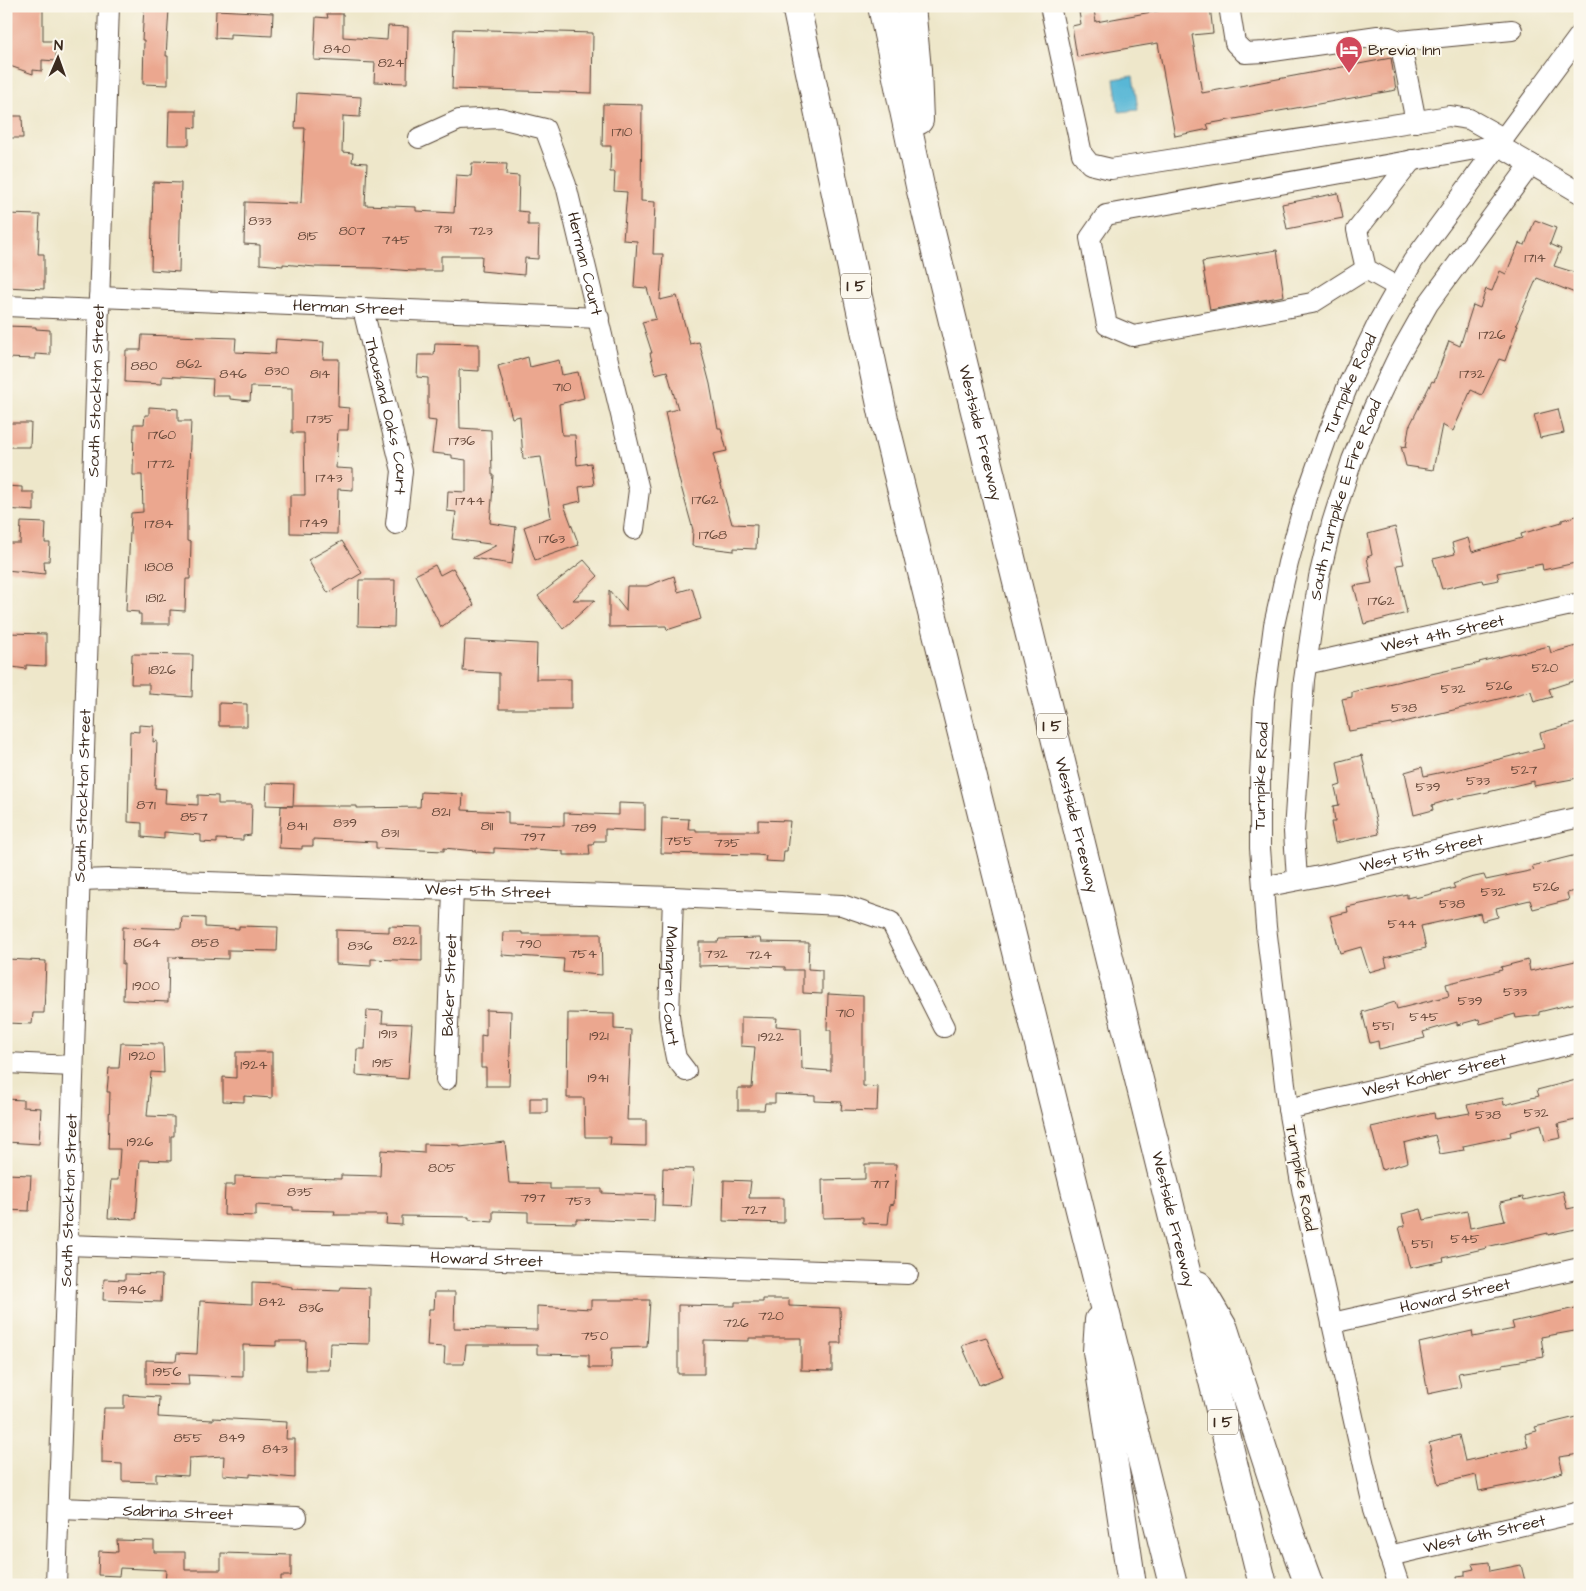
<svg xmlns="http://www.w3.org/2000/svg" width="1586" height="1591" font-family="'Architects Daughter',sans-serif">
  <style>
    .water { fill: #58b7d6; stroke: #4a707a }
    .building { fill: #eba78f }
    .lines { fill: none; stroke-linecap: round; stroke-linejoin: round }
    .minor-casing { stroke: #564638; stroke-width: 22 }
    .highway-casing { stroke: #564638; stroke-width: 30 }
    .minor { stroke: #fff; stroke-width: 20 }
    .highway { stroke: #fff; stroke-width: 28 }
    .labels { text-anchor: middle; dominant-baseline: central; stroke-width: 4; stroke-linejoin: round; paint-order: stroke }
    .number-label { font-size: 14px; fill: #67493a }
    .shield { fill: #fbf7ec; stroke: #75685c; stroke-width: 1 }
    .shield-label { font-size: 15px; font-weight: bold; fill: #3b2a1e }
    .poi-label { font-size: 16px; fill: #3b2a1e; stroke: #fbf7ec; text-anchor: start }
    .street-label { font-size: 16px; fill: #3b2a1e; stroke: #fbf7ec }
  </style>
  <rect width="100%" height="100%" fill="#fbf7ec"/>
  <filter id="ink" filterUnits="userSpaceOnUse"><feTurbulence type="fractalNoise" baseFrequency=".02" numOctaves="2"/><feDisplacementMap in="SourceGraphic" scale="10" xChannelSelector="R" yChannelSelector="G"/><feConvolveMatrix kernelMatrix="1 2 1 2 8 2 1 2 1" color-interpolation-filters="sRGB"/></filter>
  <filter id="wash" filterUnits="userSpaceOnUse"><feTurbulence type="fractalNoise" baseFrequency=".0096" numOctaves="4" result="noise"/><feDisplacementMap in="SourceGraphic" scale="20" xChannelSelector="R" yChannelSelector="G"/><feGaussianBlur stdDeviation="1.12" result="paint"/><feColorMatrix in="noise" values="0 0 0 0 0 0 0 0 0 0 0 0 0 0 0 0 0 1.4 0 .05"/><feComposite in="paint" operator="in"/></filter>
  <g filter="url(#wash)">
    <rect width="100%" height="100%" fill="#eee7ca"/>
    <path class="water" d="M1133 76 1138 110 1119 112 1114 79Z"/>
    <g id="blocks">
      <path class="building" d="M6 6H43V41H56V61L42 60V71L33 70V74L7 65Z
        M1185 6H1210L1213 33 1192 35 1202 93 1391 58 1396 90 1207 124 1209 129 1175 136 1158 43 1077 57 1072 26 1081 24 1079 12 1094 10 1096 22Z
        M144 8 169 9 166 56H168V85L143 84 144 40H142Z
        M216 10 273 13 272 36 230 34V39L215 38Z
        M327 14H343V37L387 40 388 26 408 27 407 83 374 82 375 63 314 60 316 17 328 18Z
        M454 29 593 33 592 93 452 89Z
        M297 93 361 97 360 117 343 116 342 152 353 153 352 162 367 163 365 205 416 207V211L454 213 456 175 471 176 472 163 507 164 506 175 519 176 518 211 528 212V225H539L538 259 525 258 524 275 481 271 482 256H441V271H412L375 268 315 267 283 264V266L260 264V245L244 244 245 202 297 204V202L301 203 305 128H295Z
        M603 104 642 105 641 201 655 202 653 254H663L660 300 677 296 690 344 699 342 710 384 718 428H721L727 451 713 454 720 481 732 524 757 525 756 549 734 548V551L692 546 693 530 679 479 665 412 678 409 667 371 655 374 650 353H652L642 322 656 319 647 288 634 287 637 241 623 240 627 192 614 191 615 172H610L611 146H602Z
        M169 111H196V128L189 127V145H168Z
        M6 116H22L23 138H6Z
        M153 182 181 183 179 272 151 270Z
        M1338 193 1343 218 1287 229 1282 204Z
        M6 214 40 215 38 254H44V289L6 287Z
        M1535 220 1556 228 1550 244 1561 249 1554 266 1580 274V295L1537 278 1516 325H1518L1505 361 1499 359 1482 395 1471 390 1453 431 1442 425 1433 470 1406 466 1401 446 1406 447 1409 427 1432 381 1434 382 1449 341 1460 346 1473 305 1480 308 1486 289 1492 291 1500 271 1506 274 1519 243 1525 245Z
        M1277 250 1284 296 1210 310 1202 262Z
        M6 326 36 327V329L50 330V355L35 354V359L6 358Z
        M142 335 236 338 235 352 275 354 276 339 324 342 323 359H339L338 407 349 408 348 430H338L336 468 353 469V490L338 489 337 534 290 533V495H305L304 433H292V388L251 387 250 401 230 399V396H212L213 379 162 376V384L125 382 126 350H141Z
        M435 343 479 344V371L459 370 460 428 491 430 492 475H494L490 523 516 527 512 564 472 558 497 545 452 539 456 512 447 511 448 491 466 492V460L452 458V455L432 453 436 421 428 420V378L417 377 418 355H434Z
        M528 357 530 367 559 360 562 375 578 372 584 398 559 404 562 435H575L577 465 591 463 594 485 579 487 581 501 564 505 579 545 535 560 524 527 551 517 541 457 523 459 520 416 512 418 498 366Z
        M149 407 178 409V421H191L187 511V541L191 542 190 579H186L185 611 170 610V624H141V614H138L139 612 126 611 131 513 143 512 142 475H133L134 424H144L145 415H149Z
        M1558 409 1564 433 1540 438 1534 415Z
        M6 423H31L30 447H6Z
        M6 486 22 487V492H34V511L6 509Z
        M1580 515V562L1543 570 1542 564 1497 573 1499 580 1483 583 1482 580 1442 589 1433 559 1455 554 1452 543 1468 538 1472 552 1522 538 1521 534 1562 522V520Z
        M21 522 46 523 45 543H50L49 561H44L45 574 6 570 7 543H20Z
        M1395 527 1404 564 1397 565 1407 613 1364 624 1354 586 1372 583 1367 557 1372 555 1368 534Z
        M342 541 362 573 328 593 308 560Z
        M584 560 598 576 573 600H595L563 629 538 596Z
        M435 565 440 575 453 568 474 605 441 627 415 575Z
        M674 576 678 592 692 588 701 619 667 630 666 626 609 627V590L626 611 627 586H647Z
        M359 580H395L394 627 358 626Z
        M7 633 46 634V666L26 665V669L6 666Z
        M465 640 537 644 536 679H571V709H499V673L463 671Z
        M1580 645V679L1549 689 1552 697 1534 702 1531 691 1392 725V724L1349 731 1342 699 1352 697V692L1480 663 1479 662 1515 653 1516 654 1549 646 1551 653Z
        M132 654 193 655 192 697 149 694V684H131Z
        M219 703 247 704V726H219Z
        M1580 722V769L1576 770 1578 778 1534 786V781L1488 792 1449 800 1432 805 1433 810 1414 815 1405 772 1422 767 1424 776 1443 772V773L1544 748 1540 733Z
        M139 725 154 726 153 742 157 741 155 788 166 789 165 803 198 805V795L218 796V804H252L251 835 243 836V840L217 839V843L201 842V835L164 832V839L142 837V823L128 822 130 731 139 732Z
        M1362 755 1379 834 1335 843 1331 822H1335L1333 806 1339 805 1335 787 1341 785 1337 762Z
        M267 783 294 784 293 806 266 805Z
        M421 792 463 794 462 810 508 812V824L564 826V813L619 815V803L645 804V831L605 829V841H594L593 845H589L590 855H563V851L534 849V850L494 848V853L476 852V851L444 848V851L376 848V842L313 839V846H302V849L279 848 281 806H357V808L420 807Z
        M662 818 689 819 688 829H696V831H758V820L790 821 787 851H784L783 862 765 861 766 856 757 855 661 853Z
        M1580 854V890L1567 893 1569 900 1533 909 1530 900 1496 908 1498 917 1482 921 1480 913 1421 926 1426 948 1385 958 1387 967 1369 972 1361 947 1340 953 1330 916 1348 912 1347 907 1407 894V898L1415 896V898L1455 888 1453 884 1470 878 1484 875 1486 880 1534 870 1532 866Z
        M182 917 205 918V927L239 929V926L278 927 277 951 228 950V959L169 957 168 1002 123 1000 124 964H122L123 927 181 929Z
        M389 926 422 927V961L371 959V966L336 964V930L389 932Z
        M503 932H522V934H601L602 975 563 972 564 959 502 955Z
        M760 938 761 942 809 943 808 969 822 970V994L803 993V970H785V967L735 965 699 966V942H718L719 939Z
        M7 959 46 961 44 1013H33L32 1024 6 1023Z
        M1528 960 1530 971 1580 960V1002L1539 1012V1015L1516 1018 1515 1014 1480 1024 1479 1019 1457 1025V1022L1423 1032 1425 1038 1379 1049 1378 1041 1370 1043 1362 1012 1395 1002 1397 1009 1449 996 1446 984 1502 970 1501 967Z
        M828 994 863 996V1086L878 1087 877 1111 841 1110 842 1102 815 1101V1096L775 1094V1103H765L764 1110H738V1088H752L755 1047 741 1046V1017L777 1018 776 1026 801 1028 802 1069 831 1071V1030H827Z
        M367 1010 383 1011 382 1023 412 1024 408 1079 356 1075 357 1049H365Z
        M486 1010 511 1011 509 1086H486V1068H481V1035L486 1036Z
        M568 1013 614 1014V1029L631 1030 627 1120H646V1146L610 1145 611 1137H585L584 1098H567Z
        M121 1043 163 1044 164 1073 151 1072 147 1116 174 1117V1136H171V1161L140 1160 136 1219 108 1218 111 1180H118L120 1149H108L110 1092H107L109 1068H119Z
        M236 1052H272V1098L244 1096V1102L223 1101V1077L236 1078Z
        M1580 1079V1119L1558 1124 1561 1138 1545 1141 1541 1124 1510 1132 1511 1136 1463 1146 1464 1150 1440 1154 1435 1135 1404 1143 1408 1162 1382 1170 1371 1127 1434 1113 1435 1119 1470 1113 1467 1105 1503 1098 1504 1105 1539 1096 1537 1090Z
        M530 1098H547V1113H530Z
        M6 1099 23 1100V1107L41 1108 39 1144 6 1142Z
        M505 1142 509 1183 550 1184V1189H602V1193L655 1195 654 1222 576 1219V1223L528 1222V1212L493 1211V1222L469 1220V1217L402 1216V1225L386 1224 387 1215H334L335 1211 293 1210V1207L256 1205V1216L224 1215 225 1185H235V1176L341 1179V1175L380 1176 381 1150 424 1153V1144L460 1145V1147Z
        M865 1164H896L894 1204 890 1205 888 1224 863 1223V1217L823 1218 822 1180 865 1179Z
        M663 1168 694 1169 691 1207 662 1206Z
        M6 1174 31 1175 29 1211 6 1210Z
        M724 1180 751 1181 749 1198H784V1223L723 1221Z
        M1563 1191 1567 1209 1577 1207 1580 1218V1228L1548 1235V1233L1486 1247 1487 1248 1443 1258 1444 1261 1410 1268 1399 1227 1405 1226 1402 1214 1421 1209 1424 1220 1467 1211 1470 1228 1505 1221 1500 1202 1523 1197 1524 1200Z
        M125 1274 162 1275 161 1302 103 1300 104 1279 125 1280Z
        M252 1282 276 1283 279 1285 292 1287V1289L340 1291 341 1287 370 1288 369 1344 330 1343 329 1370H305L306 1341H276V1346L243 1345V1377L188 1375 189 1385 146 1384V1360L176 1361 177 1353 197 1354 200 1301 252 1304Z
        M435 1292H455L454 1328 537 1330V1306L591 1309V1300H650L647 1347 612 1348 611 1368H589V1355L537 1354V1345H466L464 1364H444L445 1347 427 1346 429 1309H434Z
        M763 1299H789V1306L840 1308 841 1343H832V1371L801 1370V1338H749V1341L704 1340V1374H678V1305L735 1306V1302H763Z
        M1580 1307V1330L1541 1337 1544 1357 1503 1364V1366L1458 1373 1461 1387 1428 1394 1419 1343 1472 1331 1473 1337 1514 1329 1512 1322Z
        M986 1337 1003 1376 979 1385 962 1346 970 1342Z
        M124 1395 159 1397 158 1417 213 1420V1418L287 1422 286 1439H295V1478L250 1474V1477L223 1475 224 1456 189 1458 188 1476 156 1474V1482L122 1481V1464L102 1463V1445L104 1408H124Z
        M1580 1416V1454L1559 1457 1563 1472 1536 1480 1479 1491 1476 1475 1438 1484 1429 1443 1459 1435 1465 1461 1528 1447 1525 1434 1537 1431 1535 1427Z
        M117 1540 154 1541V1552H185V1570H221V1553L291 1555V1576H281V1585H165L166 1570 120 1568 119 1576 98 1575 99 1551 118 1552Z
        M1489 1562 1490 1571 1521 1565 1526 1585H1458L1457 1577 1465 1576V1571L1474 1569 1472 1564Z"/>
    </g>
  </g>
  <g filter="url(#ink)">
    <use href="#blocks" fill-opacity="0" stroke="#564638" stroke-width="1"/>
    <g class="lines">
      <defs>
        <g id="minor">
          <path d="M1050 6 1082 154 1090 164 1111 169 1449 116 1469 119 1503 138"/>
          <path d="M1229 6 1235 43 1245 53 1266 52 1378 36 1389 37 1400 41 1416 122"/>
          <path d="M1400 41 1512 30"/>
          <path id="s1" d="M419 138 459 120 500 118 545 129 566 185 639 490 634 529"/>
          <path d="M1366 269 1312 303 1133 336 1107 325 1090 238 1106 215 1498 145 1580 193"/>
          <path d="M1398 287 1366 269 1357 230 1412 160"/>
          <path id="s2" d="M99 297 599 318"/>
          <path d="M6 306 99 310"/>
          <path id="s3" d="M363 309 402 471 396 524"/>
          <path id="s4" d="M1306 664 1580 603"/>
          <path id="s5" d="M80 880 110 879 673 897 842 905 891 922 944 1027"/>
          <path id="s6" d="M1297 880 1294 832 1304 680 1319 577 1332 523 1352 460 1374 407 1397 359 1428 304 1531 164"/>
          <path id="s7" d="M1263 887 1325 875 1580 817"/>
          <path id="s8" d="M673 897 669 1015 672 1038 676 1058 686 1071"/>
          <path d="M6 1063 73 1066"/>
          <path id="s9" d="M446 1080 453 890"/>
          <path id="s10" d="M1288 1109 1580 1042"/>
          <path id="s11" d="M67 1245 908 1274"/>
          <path id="s12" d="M1332 1323 1580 1268"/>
          <path id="s13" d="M59 1508 297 1517"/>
          <path id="s14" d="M1389 1556 1580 1512"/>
          <path id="s15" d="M56 1585 109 6"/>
          <path id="s16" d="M1399 1585 1374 1510 1303 1194 1288 1109 1266 927 1260 848V777L1264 701 1274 625 1288 563 1306 497 1327 437 1349 383 1379 321 1413 261 1580 35"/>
        </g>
        <g id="highway">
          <path d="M796 6 884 419 1173 1585"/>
          <path id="s17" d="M882 6 921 191 1263 1585"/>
          <path d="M911 6 917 70 919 120"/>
          <path d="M1198 1285 1224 1329 1290 1533 1309 1585"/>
          <path d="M1099 1320 1097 1351 1132 1585"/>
        </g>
      </defs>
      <use href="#minor" class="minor-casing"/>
      <use href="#highway" class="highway-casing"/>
      <use href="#minor" class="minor"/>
      <use href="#highway" class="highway"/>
    </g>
  </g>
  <defs>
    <symbol id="hotel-pin" viewBox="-11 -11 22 30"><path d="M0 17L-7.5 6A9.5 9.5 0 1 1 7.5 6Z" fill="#d1495b" stroke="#fbf7ec"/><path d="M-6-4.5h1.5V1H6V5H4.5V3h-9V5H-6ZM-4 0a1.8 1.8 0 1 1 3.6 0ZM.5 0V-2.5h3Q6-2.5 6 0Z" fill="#fff"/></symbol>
  </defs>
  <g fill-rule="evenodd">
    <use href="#hotel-pin" x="1333" y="34" width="32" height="43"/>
  </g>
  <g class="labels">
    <g class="number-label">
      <text x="337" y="49">840</text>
      <text x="391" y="63">824</text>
      <text x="622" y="132">1710</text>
      <text x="260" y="221">833</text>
      <text x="443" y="229">731</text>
      <text x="352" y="231">807</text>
      <text x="481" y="231">723</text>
      <text x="308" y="236">815</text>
      <text x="396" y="240">745</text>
      <text x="1535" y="258">1714</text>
      <text x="1492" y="335">1726</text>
      <text x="189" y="364">862</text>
      <text x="144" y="366">880</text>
      <text x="277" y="371">830</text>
      <text x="233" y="374">846</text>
      <text x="320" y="374">814</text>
      <text x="1472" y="374">1732</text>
      <text x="562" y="387">710</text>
      <text x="320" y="419">1735</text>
      <text x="162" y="435">1760</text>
      <text x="462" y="441">1736</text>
      <text x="161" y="464">1772</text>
      <text x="329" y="478">1743</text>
      <text x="705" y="500">1762</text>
      <text x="470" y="501">1744</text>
      <text x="314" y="523">1749</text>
      <text x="159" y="524">1784</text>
      <text x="713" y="535">1768</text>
      <text x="552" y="539">1763</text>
      <text x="159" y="567">1808</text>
      <text x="156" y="598">1812</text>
      <text x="1381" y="601">1762</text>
      <text x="1545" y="668">520</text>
      <text x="162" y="670">1826</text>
      <text x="1499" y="686">526</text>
      <text x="1453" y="689">532</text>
      <text x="1404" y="708">538</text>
      <text x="1524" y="770">527</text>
      <text x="1478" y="781">533</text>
      <text x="1428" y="787">539</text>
      <text x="146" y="805">871</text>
      <text x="441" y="812">821</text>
      <text x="194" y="817">857</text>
      <text x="345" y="823">839</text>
      <text x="297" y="826">841</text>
      <text x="487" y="826">811</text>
      <text x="584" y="828">789</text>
      <text x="390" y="833">831</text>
      <text x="533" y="837">797</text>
      <text x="679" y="841">755</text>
      <text x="727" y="843">735</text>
      <text x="1546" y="887">526</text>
      <text x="1493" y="892">532</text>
      <text x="1452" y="904">538</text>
      <text x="1402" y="924">544</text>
      <text x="405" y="941">822</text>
      <text x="147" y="943">864</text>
      <text x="205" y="943">858</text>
      <text x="529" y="944">790</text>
      <text x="360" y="946">836</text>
      <text x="583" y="954">754</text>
      <text x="716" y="954">732</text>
      <text x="759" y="955">724</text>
      <text x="146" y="986">1900</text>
      <text x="1515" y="992">533</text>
      <text x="1470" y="1001">539</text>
      <text x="845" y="1013">710</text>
      <text x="1424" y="1017">545</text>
      <text x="1383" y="1026">551</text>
      <text x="388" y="1034">1913</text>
      <text x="599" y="1036">1921</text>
      <text x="771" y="1037">1922</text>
      <text x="142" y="1056">1920</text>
      <text x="383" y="1063">1915</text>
      <text x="254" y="1065">1924</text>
      <text x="598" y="1078">1941</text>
      <text x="1536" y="1113">532</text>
      <text x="1488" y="1115">538</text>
      <text x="140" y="1142">1926</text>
      <text x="442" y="1168">805</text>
      <text x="880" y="1184">717</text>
      <text x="300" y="1192">835</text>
      <text x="533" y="1198">797</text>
      <text x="578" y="1201">753</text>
      <text x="754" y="1210">727</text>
      <text x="1465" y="1239">545</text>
      <text x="1422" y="1244">551</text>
      <text x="132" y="1290">1946</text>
      <text x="272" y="1302">842</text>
      <text x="311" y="1308">836</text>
      <text x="771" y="1316">720</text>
      <text x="736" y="1323">726</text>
      <text x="595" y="1336">750</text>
      <text x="167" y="1372">1956</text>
      <text x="188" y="1438">855</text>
      <text x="232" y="1438">849</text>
      <text x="275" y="1449">843</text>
    </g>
    <g class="shield">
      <rect x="841" y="273.5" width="30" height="25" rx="4"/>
      <rect x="1037" y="713.5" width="30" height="25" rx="4"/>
      <rect x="1208" y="1409.5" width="30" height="25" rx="4"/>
    </g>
    <g class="shield-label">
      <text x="856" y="286">I 5</text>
      <text x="1052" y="726">I 5</text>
      <text x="1223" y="1422">I 5</text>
    </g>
    <g class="poi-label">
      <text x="1368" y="50">Brevia Inn</text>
    </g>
    <g class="street-label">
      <text stroke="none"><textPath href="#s1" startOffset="272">Herman Court</textPath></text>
      <text stroke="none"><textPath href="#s2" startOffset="250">Herman Street</textPath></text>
      <text stroke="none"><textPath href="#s16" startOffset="1229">Turnpike Road</textPath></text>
      <text stroke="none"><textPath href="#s15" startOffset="1195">South Stockton Street</textPath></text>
      <text stroke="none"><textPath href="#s3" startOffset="110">Thousand Oaks Court</textPath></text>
      <text stroke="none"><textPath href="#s17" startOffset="438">Westside Freeway</textPath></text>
      <text stroke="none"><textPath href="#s6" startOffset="386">South Turnpike E Fire Road</textPath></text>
      <text stroke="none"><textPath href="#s4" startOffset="140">West 4th Street</textPath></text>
      <text stroke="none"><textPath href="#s16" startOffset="824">Turnpike Road</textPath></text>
      <text stroke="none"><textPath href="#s15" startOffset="790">South Stockton Street</textPath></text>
      <text stroke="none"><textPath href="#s17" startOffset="842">Westside Freeway</textPath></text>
      <text stroke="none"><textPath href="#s7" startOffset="162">West 5th Street</textPath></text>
      <text stroke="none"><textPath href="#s5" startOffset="408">West 5th Street</textPath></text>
      <text stroke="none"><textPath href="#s9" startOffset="95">Baker Street</textPath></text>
      <text stroke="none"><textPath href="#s8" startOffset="89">Malmgren Court</textPath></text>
      <text stroke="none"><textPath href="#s10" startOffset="150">West Kohler Street</textPath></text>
      <text transform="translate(1301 1178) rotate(79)">Turnpike Road</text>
      <text stroke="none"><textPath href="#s15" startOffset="385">South Stockton Street</textPath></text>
      <text stroke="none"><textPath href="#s17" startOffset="1248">Westside Freeway</textPath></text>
      <text stroke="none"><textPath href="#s11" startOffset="420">Howard Street</textPath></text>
      <text stroke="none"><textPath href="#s12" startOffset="126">Howard Street</textPath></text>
      <text stroke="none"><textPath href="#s13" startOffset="119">Sabrina Street</textPath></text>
      <text stroke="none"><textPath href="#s14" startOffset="98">West 6th Street</textPath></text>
    </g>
  </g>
  <rect width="1586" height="1591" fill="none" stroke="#fbf7ec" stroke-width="25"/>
  <g transform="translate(58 58) rotate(2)" stroke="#fbf7ec" stroke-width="4" paint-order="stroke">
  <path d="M0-4L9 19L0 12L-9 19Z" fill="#3b2a1e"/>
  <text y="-8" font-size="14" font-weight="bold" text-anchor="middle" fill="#3b2a1e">N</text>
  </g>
</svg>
